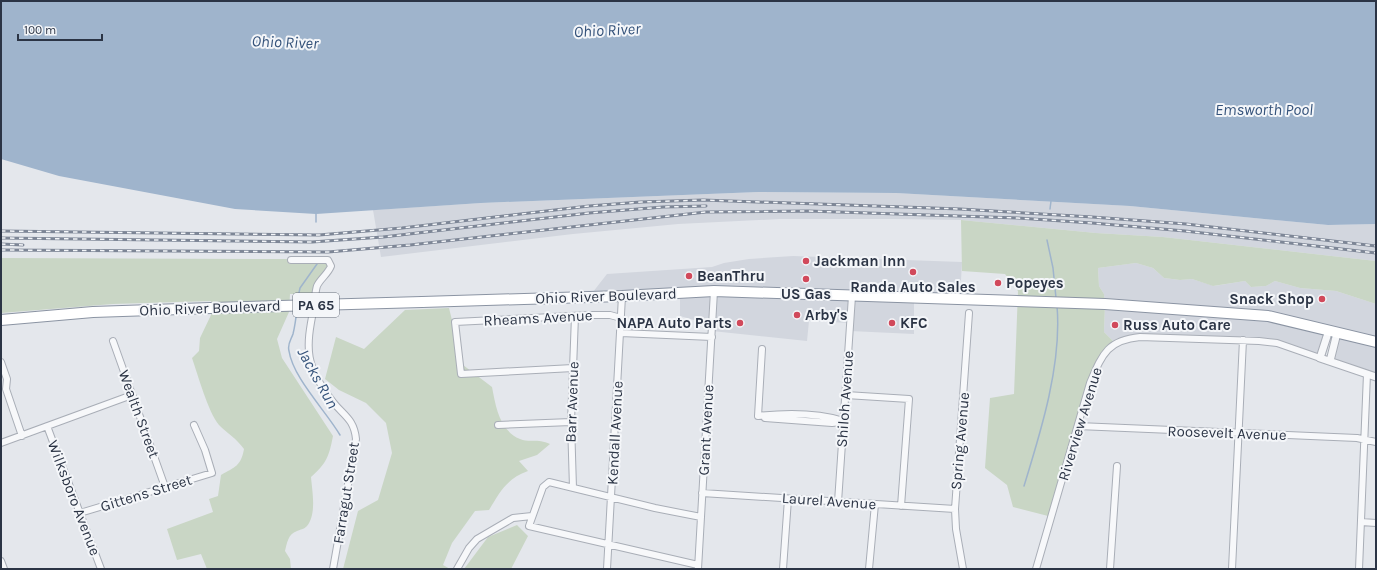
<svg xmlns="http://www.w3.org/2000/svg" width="1377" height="570" font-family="Karla,sans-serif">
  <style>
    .built { fill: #d2d6de }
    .green { fill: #c9d6c5 }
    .water { fill: #9fb4cc }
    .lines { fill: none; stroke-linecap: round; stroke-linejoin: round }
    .stream { stroke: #9fb4cc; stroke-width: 1.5 }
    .minor-casing { stroke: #a9aeb7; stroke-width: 8 }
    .tertiary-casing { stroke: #a9aeb7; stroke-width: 9 }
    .trunk-casing { stroke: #8b94a3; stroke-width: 12 }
    .minor { stroke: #f7f8fa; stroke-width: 6 }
    .tertiary { stroke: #f7f8fa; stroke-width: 7 }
    .trunk { stroke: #fff; stroke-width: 10 }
    .rail-casing { stroke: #7d8696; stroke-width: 3 }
    .rail { stroke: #f4f6f9; stroke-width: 1.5; stroke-dasharray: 4.5; stroke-linecap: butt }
    .trunk-bridge-casing { stroke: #8b94a3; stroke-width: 12; stroke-linecap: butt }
    .trunk-bridge { stroke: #fff; stroke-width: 10 }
    .poi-dot { fill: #d1495b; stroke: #f4f6f9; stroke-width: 1.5 }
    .labels { text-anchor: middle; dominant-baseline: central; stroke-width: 4; stroke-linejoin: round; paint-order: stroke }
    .shield { fill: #f4f6f9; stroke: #676e7b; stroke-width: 1 }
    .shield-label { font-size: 14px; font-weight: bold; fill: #2b3445 }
    .poi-label { font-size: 15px; font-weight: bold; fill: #2b3445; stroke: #f4f6f9; text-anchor: start }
    .street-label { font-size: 15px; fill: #2b3445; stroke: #f4f6f9 }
    .water-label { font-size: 16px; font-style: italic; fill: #34527a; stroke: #f4f6f9 }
  </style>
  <rect width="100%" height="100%" fill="#e4e7ec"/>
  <path class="built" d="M758 192 896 193 1130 206 1328 225 1376 224V261L1163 237 1096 233 961 220 895 219H780L678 224 573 234 381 257 373 210 481 203Z
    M793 256 962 262 960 299 914 298V334L850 331V323L809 321 807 341 712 331V325L680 316V293L589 297 607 274 712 267 724 263 749 259Z
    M1136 263 1153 268 1164 278 1180 280 1192 279 1214 286 1245 281 1251 287 1266 286 1275 281 1300 288 1336 291 1376 304V377L1330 361 1337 333 1329 330 1320 358 1277 343 1140 337 1115 343 1104 332 1105 304 1104 294 1099 286 1098 268Z"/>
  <path class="green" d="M961 220 1096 233 1163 237 1376 261V304L1336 291 1300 288 1275 281 1266 286 1251 287 1245 281 1213 286 1192 279 1180 280 1164 278 1153 268 1136 263 1098 268 1099 286 1104 294 1105 304 1104 332 1115 343 1101 358 1052 517 1013 507 1007 485 985 468 990 398 1014 394 1018 291 1005 274 962 271Z
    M1 258 288 259 289 264 325 262 328 266 313 286 314 294H290L289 312 277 339 282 358 333 436C329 456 327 463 311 477 312 490 317 514 307 526 303 530 301 529 297 531 288 534 287 543 285 551L290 559 291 569H207L201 554 177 560 167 529 213 512 209 499 218 496 221 475C235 467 241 466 244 449 237 439 227 433 219 425 208 412 198 375 192 358L199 351 200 338 211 315V301L113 304 1 313Z
    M449 308 463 365 492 387C496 407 499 430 520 439 529 443 537 438 550 444L537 455 519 461 528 471C506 479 500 492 489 510L475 511 452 543 443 565 450 569H343L358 511 378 500 392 453 386 423 366 403 339 390 325 379 336 337 364 349 405 310Z
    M517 525 528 536 511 569H464L488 537Z"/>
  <path class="water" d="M1 1H1376V224L1328 225 1130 206 896 193 758 192 481 203 316 214 235 209 59 176 1 159Z"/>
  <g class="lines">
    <path class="stream" d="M1050 209 1051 201
      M316 214V222
      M1047 240 1053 268 1056 298
      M297 302 300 288 317 264
      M297 309C296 318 295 326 293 334 291 340 287 344 289 351 293 378 326 411 340 435
      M1024 486C1041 431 1062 364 1057 306"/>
    <defs>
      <path id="minor" d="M291 260H328L331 266C328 274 320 279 317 286 315 292 315 301 314 307 305 350 305 366 333 402 344 416 354 419 356 439L333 569
        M621 333 712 337
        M113 341 165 487
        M1 362 7 379 6 389 22 436
        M573 368 461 374 455 322 590 315H610L621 318
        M846 395 909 399 901 506
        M758 416C785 413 818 413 844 421
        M758 416 762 349
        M765 418 832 423 842 422
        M498 425 571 422
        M47 426 101 569
        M1078 426 1357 438 1376 442
        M1 443 132 395
        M573 488 571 422 575 316
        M702 493 955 509
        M838 502 852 296
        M80 513 212 473 205 450 194 425
        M1361 522 1376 523
        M1 561 4 569
        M698 565 529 526 543 487 549 482 655 508 701 517
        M457 569 469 548 477 539 513 518 532 516
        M607 569 622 296
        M698 569 714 291
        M783 569 788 499
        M869 569 875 504
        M963 569 956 529 955 509 969 313
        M1036 569 1090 383C1102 355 1107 340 1140 337L1259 341 1277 343 1320 358
        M1110 569 1117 466
        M1232 569 1243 340
        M1359 569 1367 374"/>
      <path id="tertiary" d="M1329 330 1320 358 1376 377
        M1330 361 1337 333"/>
      <path id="trunk" d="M422 302 622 296 714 291 1105 304 1268 316 1376 342
        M1 320 93 312 211 308"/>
    </defs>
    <use href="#minor" class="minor-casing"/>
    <use href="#tertiary" class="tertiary-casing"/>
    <use href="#trunk" class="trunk-casing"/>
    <use href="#minor" class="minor"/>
    <use href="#tertiary" class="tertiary"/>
    <use href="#trunk" class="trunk"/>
    <defs>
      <path id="rail" d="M1 231 319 235 402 228 589 206 641 202 703 200 960 209 1092 217 1186 224 1376 246
        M1 238 312 242 383 237 589 213 663 207 706 206
        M1 244 23 245
        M1 250 328 252 410 245 706 212 808 211 1018 218 1092 223 1185 231 1376 253"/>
    </defs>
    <use href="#rail" class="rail-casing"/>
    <use href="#rail" class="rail"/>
    <defs>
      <path id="trunk-bridge" d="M211 308 422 302"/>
    </defs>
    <use href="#trunk-bridge" class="trunk-bridge-casing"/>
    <use href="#trunk-bridge" class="trunk-bridge"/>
  </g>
  <g class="poi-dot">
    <circle cx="806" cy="261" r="4"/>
    <circle cx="913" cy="272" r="4"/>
    <circle cx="689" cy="276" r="4"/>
    <circle cx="806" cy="279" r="4"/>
    <circle cx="998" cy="283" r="4"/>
    <circle cx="1322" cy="299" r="4"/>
    <circle cx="797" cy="315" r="4"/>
    <circle cx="740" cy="323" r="4"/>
    <circle cx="892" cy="323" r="4"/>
    <circle cx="1115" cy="325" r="4"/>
  </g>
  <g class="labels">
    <rect class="shield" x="293" y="293" width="46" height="24" rx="3"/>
    <g class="shield-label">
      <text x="316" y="305">PA 65</text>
    </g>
    <g class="poi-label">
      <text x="814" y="261">Jackman Inn</text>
      <text x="697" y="276">BeanThru</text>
      <text x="1006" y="283">Popeyes</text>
      <text x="913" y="287" text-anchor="middle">Randa Auto Sales</text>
      <text x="806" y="294" text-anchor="middle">US Gas</text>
      <text x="1314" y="299" text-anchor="end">Snack Shop</text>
      <text x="805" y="315">Arby's</text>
      <text x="732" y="323" text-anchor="end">NAPA Auto Parts</text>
      <text x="900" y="323">KFC</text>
      <text x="1123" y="325">Russ Auto Care</text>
    </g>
    <g class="street-label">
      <text transform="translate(606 296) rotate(-2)">Ohio River Boulevard</text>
      <text transform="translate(210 308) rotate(-2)">Ohio River Boulevard</text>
      <text transform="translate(538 318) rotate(-3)">Rheams Avenue</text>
      <text transform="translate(845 399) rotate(-86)">Shiloh Avenue</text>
      <text transform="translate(572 402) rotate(-88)">Barr Avenue</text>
      <text transform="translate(139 414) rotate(70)">Wealth Street</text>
      <text transform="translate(1080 424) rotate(-73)">Riverview Avenue</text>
      <text transform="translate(706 430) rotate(-87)">Grant Avenue</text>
      <text transform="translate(615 433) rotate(-87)">Kendall Avenue</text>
      <text transform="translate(1227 433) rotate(2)">Roosevelt Avenue</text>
      <text transform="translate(960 441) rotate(-85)">Spring Avenue</text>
      <text transform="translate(146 493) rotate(-17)">Gittens Street</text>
      <text transform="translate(346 493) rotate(-81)">Farragut Street</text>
      <text transform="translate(74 498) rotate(69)">Wilksboro Avenue</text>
      <text transform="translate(829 501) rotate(4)">Laurel Avenue</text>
    </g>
    <g class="water-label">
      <text transform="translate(607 30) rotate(-3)">Ohio River</text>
      <text transform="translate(285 42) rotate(2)">Ohio River</text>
      <text x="1264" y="109">Emsworth Pool</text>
      <text transform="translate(318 378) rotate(61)">Jacks Run</text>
    </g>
  </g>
  <rect width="1377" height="570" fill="none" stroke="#2b3445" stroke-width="4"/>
  <path d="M18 34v6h84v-6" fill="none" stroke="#2b3445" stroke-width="2"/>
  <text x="24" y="34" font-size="12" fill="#2b3445" stroke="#f4f6f9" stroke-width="3" paint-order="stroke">100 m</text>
</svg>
